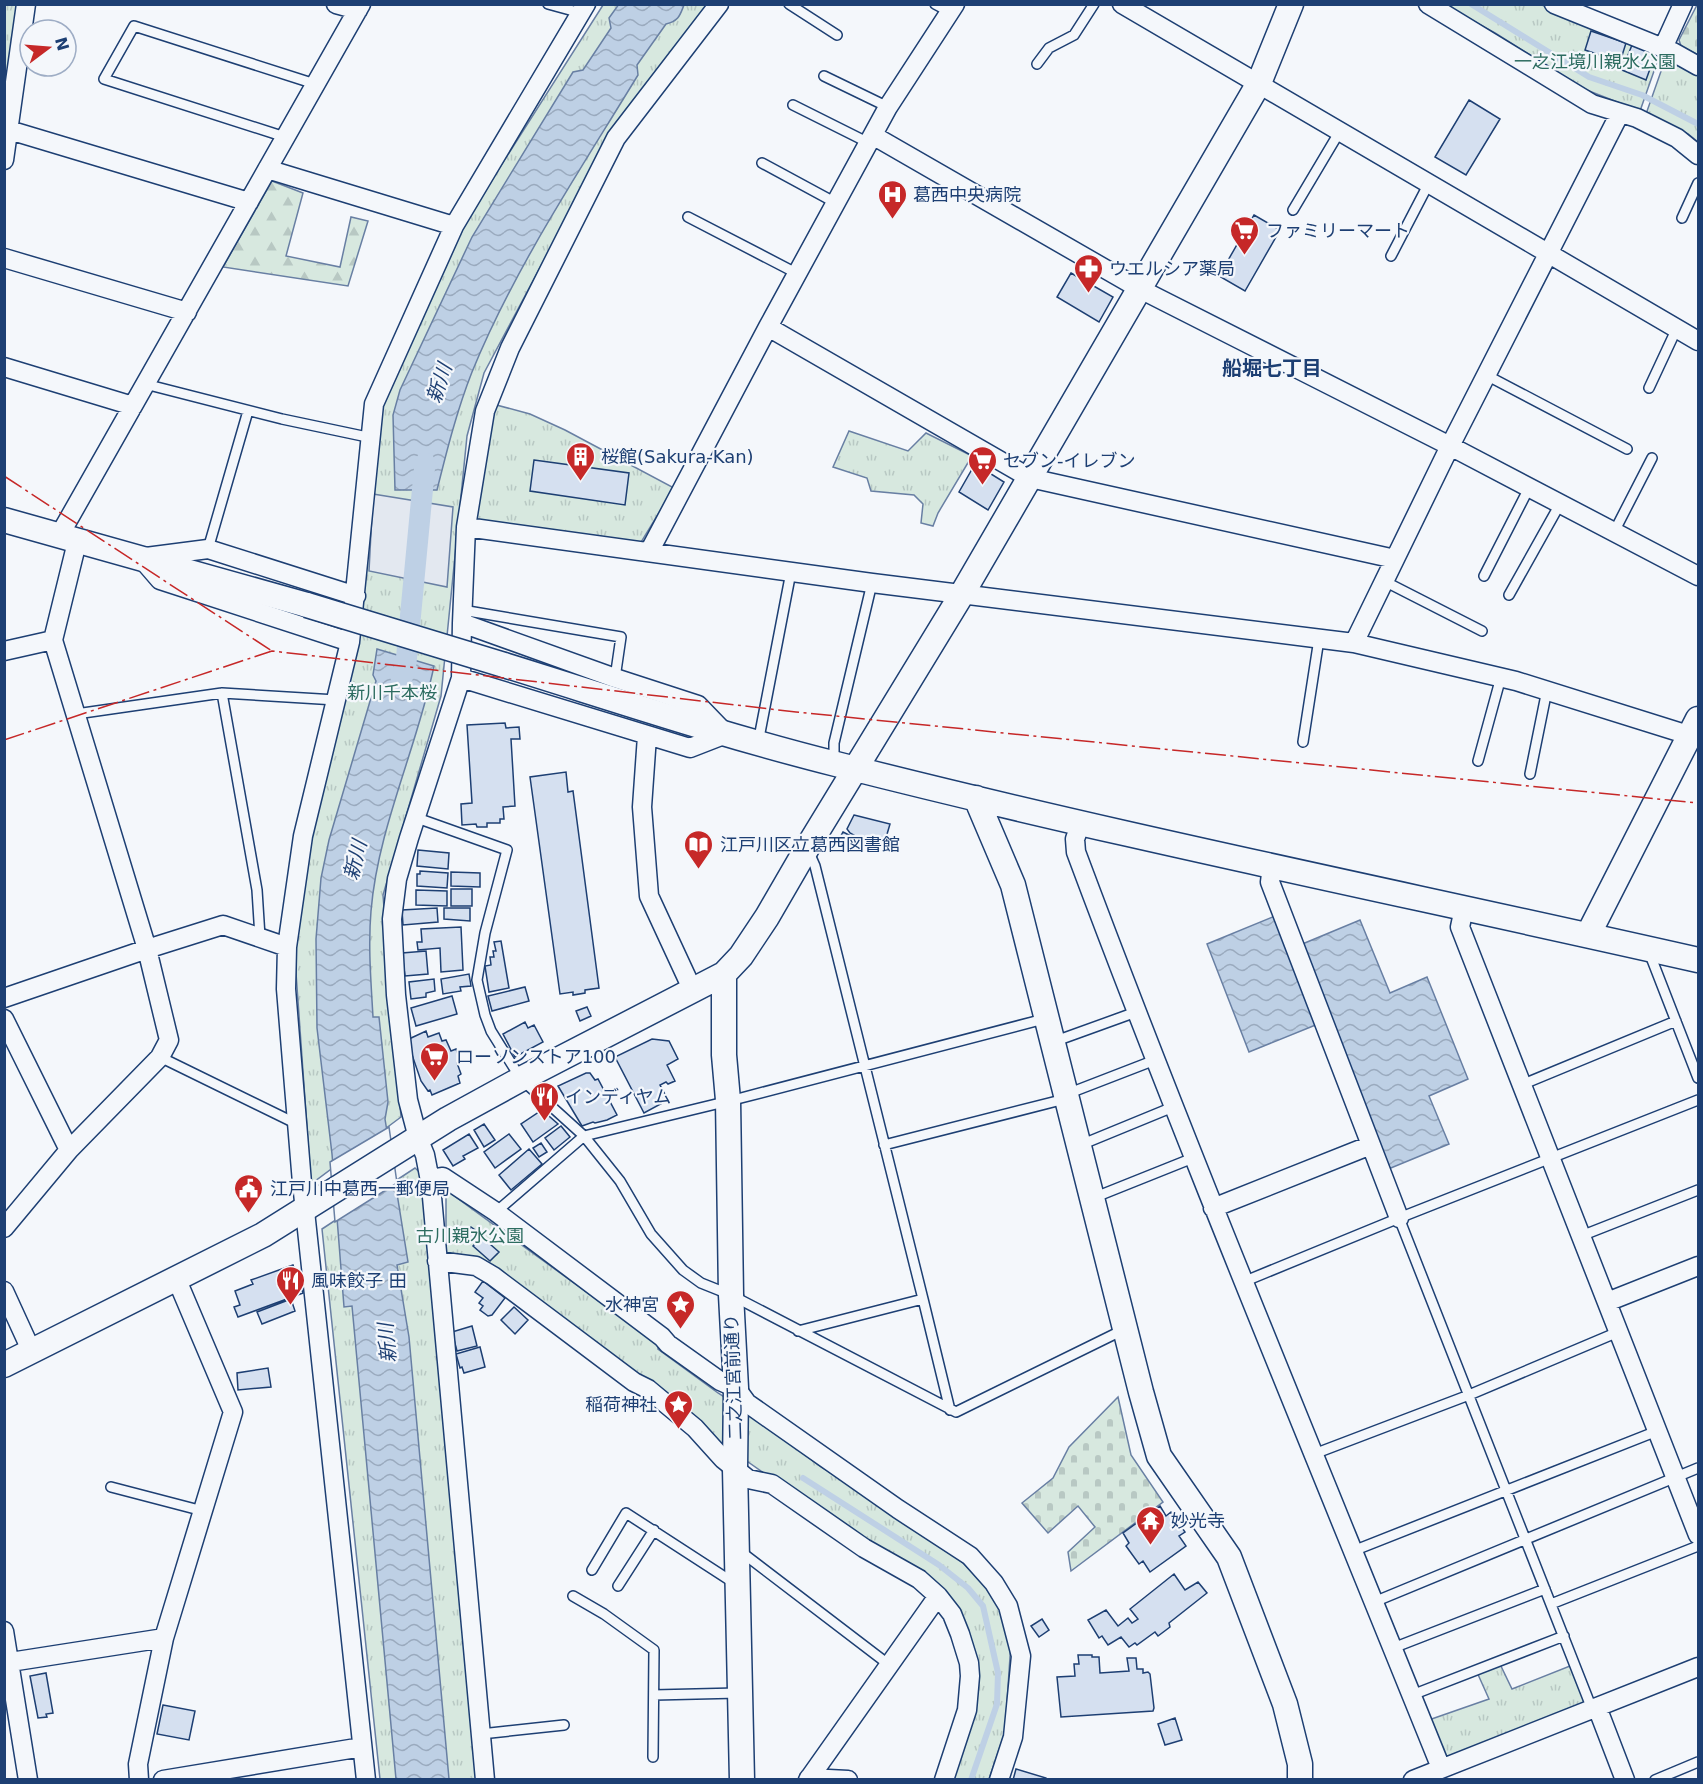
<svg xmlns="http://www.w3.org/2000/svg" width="1703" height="1784" font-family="'DejaVu Sans','Noto Sans JP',sans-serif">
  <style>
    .forest { fill: url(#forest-firs); stroke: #687fa3; stroke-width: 1.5 }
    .cemetery { fill: url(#cemetery-stones); stroke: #687fa3; stroke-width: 1.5 }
    .park { fill: url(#park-tufts); stroke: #687fa3; stroke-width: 1.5 }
    .parking { fill: #e3e8f0; stroke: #687fa3; stroke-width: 1.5 }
    .water { fill: url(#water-waves); stroke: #687fa3; stroke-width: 1.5 }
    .pier { fill: #f4f7fb; stroke: #687fa3; stroke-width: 1.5 }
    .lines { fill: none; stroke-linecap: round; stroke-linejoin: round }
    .stream { stroke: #bed0e5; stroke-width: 6 }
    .canal { stroke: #bed0e5; stroke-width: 21 }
    .building { fill: #d5e0f0; stroke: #1d3f73; stroke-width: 1.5 }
    .lane-casing { stroke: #1d3f73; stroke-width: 12 }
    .street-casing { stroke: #1d3f73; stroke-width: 21 }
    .secondary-casing { stroke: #1d3f73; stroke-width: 27 }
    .lane { stroke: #f4f7fb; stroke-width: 9 }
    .street { stroke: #f4f7fb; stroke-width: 18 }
    .secondary { stroke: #f4f7fb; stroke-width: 24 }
    .secondary-bridge-casing { stroke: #1d3f73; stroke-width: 27; stroke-linecap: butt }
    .secondary-bridge { stroke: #f4f7fb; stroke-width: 24 }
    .power { stroke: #c62828; stroke-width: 1.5; stroke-dasharray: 21 4.5 3 4.5; stroke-linecap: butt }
    .labels { text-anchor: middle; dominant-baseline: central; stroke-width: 4.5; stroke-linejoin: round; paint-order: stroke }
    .park-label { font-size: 18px; fill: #2c6c60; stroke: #f4f7fb }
    .poi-label { font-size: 18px; fill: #1d3f73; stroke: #f4f7fb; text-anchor: start }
    .street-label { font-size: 18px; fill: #1d3f73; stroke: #f4f7fb }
    .neighbourhood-label { font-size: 20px; font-weight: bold; fill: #1d3f73; stroke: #f4f7fb }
    .water-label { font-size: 20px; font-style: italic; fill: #1d3f73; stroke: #f4f7fb }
  </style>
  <defs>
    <pattern id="forest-firs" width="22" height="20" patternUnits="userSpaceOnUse" patternTransform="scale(1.5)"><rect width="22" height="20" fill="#d7e8df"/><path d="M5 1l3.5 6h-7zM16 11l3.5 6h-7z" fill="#b8c8c3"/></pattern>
    <pattern id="cemetery-stones" width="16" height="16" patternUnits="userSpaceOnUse" patternTransform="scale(1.5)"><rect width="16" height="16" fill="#d7e8df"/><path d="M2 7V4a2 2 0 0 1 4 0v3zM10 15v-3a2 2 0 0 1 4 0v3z" fill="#b8c8c3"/></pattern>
    <pattern id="park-tufts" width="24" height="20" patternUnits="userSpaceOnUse" patternTransform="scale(1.5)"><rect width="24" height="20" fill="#d7e8df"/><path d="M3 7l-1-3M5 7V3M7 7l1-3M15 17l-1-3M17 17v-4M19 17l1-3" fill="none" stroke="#b8c8c3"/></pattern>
    <pattern id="water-waves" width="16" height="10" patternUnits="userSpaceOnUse" patternTransform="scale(1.5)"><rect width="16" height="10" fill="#bed0e5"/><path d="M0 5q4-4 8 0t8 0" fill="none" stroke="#9aaabe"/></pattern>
  </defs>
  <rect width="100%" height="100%" fill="#f4f7fb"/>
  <path class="forest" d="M272 181 303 193 286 256 340 267 351 217 368 221 348 286 223 267Z"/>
  <path class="cemetery" d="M1697 5H1698V55L1681 46 1679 40Z
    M1118 1397 1131 1455 1163 1502 1071 1571 1068 1552 1095 1527 1078 1506 1048 1533 1022 1503 1053 1478 1069 1447Z"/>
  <path class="park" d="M5 5H17L5 95Z
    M603 5H709L610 136 484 373 467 436 441 696 383 895 401 1117 311 1184 294 945 380 402 462 227Z
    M1444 5H1542L1660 54 1640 111 1584 89 1495 33Z
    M1666 57 1698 75V142L1688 134 1646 114Z
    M489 403 530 414 565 430 674 488 640 544 471 523Z
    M849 431 908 451 926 433 972 456 938 513 933 526 921 523 923 504 914 495 871 491 867 478 833 467Z
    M415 1168 427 1179 479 1779H380L322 1229Z
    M446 1190 658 1344V1349L718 1393 752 1415 821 1467 895 1512 963 1563 987 1588 1001 1612 1011 1642 1005 1732 989 1779H953L972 1718 951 1604 701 1429 446 1255Z
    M1499 1662 1512 1689 1575 1664 1592 1709 1441 1768 1423 1722 1489 1699 1476 1670Z"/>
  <path class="parking" d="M373 494 453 507 447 587 369 571Z"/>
  <path class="water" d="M619 4 684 5C680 15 679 21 666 24L637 65 638 75C579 172 515 267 472 372 457 410 447 450 437 490H395L393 415 400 390 472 237 573 72 583 70 611 28 609 18Z
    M377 649 434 666C417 748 378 827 371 911 368 946 371 982 373 1017H379L388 1102 385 1119 408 1262 397 1265 409 1337 449 1779H396L352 1306 344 1307 332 1154 317 1028 316 939 321 878 329 840 376 681 373 675Z
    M1275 916 1318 1024 1249 1052 1207 944Z
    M1360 920 1390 993 1427 977 1468 1079 1429 1096 1449 1144 1386 1170 1300 945Z"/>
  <path class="pier" d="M389 1127 397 1183 335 1222 330 1162Z"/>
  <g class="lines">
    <path class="stream" d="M1471 4 1589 77 1642 95 1698 124
      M803 1478 939 1565 968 1588 983 1606 998 1673 997 1704 971 1780"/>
    <path class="canal" d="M400 686 406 663 425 463"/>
  </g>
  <path class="building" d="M1591 31 1626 43 1620 62 1585 50Z
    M1632 45 1655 55 1646 80 1622 70Z
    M1469 100 1500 119 1466 175 1435 157Z
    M1254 215 1280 230 1245 291 1219 276Z
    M1071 273 1113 297 1099 322 1057 297Z
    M534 460 629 473 625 505 530 491Z
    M975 464 1004 482 988 510 959 492Z
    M505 723 506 728 519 727 520 739H511L515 806 503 807 504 819H500V823H487V827H477L476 824 462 825 461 804 472 803 467 725Z
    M566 772 568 792 573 791 599 988 585 990V993L573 995V992L560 994 530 777Z
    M854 815 890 824 885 841 869 844 850 833 847 829Z
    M843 832 863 842 861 847 844 849 836 845Z
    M418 850 449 853 448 869 417 866Z
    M420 871 448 873 447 888 417 886V874H420Z
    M451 872 480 873V887L451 886Z
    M451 889H472V906H451Z
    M416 890 447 891V906L416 905Z
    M437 908 438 922 403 925 402 910Z
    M444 908H470V921L444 919Z
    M461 927 463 970 441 972 440 948 418 950 417 942H422L421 929Z
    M501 941 509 988 489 992 485 966 491 965 490 957H494L493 951H496L494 942Z
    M426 951 428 974 405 976 402 953Z
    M469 974 471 986 460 987 461 991 443 994 441 979Z
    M434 979 435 991 426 993V997L411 999 409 982Z
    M525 987 529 1001 492 1011 488 996Z
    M452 996 457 1014 416 1026 411 1008Z
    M587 1007 591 1016 580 1021 576 1011Z
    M525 1022 528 1028 534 1025 543 1042 515 1057 503 1034Z
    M426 1031 428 1037 439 1033 442 1041 446 1040 451 1051 456 1049 460 1060 457 1063 461 1074 458 1076 460 1083 432 1095 430 1090 428 1091 421 1081 409 1046 411 1045 409 1039Z
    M652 1039 669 1041 678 1059 667 1065 675 1081 668 1084 666 1082 660 1085 668 1100 644 1113 615 1057Z
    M586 1073H590L595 1080 598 1079 617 1115 607 1120 595 1123 593 1122 582 1126 558 1086Z
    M542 1110 558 1124 533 1142 521 1124Z
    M484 1124 495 1140 484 1147 474 1130Z
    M561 1126 570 1137 554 1150 545 1138Z
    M469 1134 478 1148 463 1156 465 1159 453 1166 443 1150Z
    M509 1134 521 1149 495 1168 484 1152Z
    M541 1143 547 1152 539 1157 533 1148Z
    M529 1149 542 1164 511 1190 499 1175Z
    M471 1227 478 1232 471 1242 464 1236Z
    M482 1237 499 1252 490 1261 473 1246Z
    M293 1265 303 1293 238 1317 234 1307 240 1305 235 1291 253 1284 251 1280Z
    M483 1281 505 1298 492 1315 488 1316 480 1310 483 1306 479 1303 483 1298 475 1292Z
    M291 1299 295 1311 262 1324 257 1312Z
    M514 1307 528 1320 515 1334 501 1320Z
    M472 1326 477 1346 457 1351 452 1332Z
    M480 1347 485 1367 464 1373 462 1367 460 1368 456 1354Z
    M268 1368 271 1387 238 1390 237 1373Z
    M1160 1506 1166 1516 1171 1512 1185 1532 1179 1536 1186 1546 1150 1572 1143 1561 1139 1564 1126 1546 1129 1543 1123 1533Z
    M1174 1574 1185 1590 1198 1582 1207 1593 1169 1623 1170 1627 1158 1636 1155 1632 1137 1645 1135 1643 1129 1647 1121 1637 1108 1645 1102 1636 1099 1638 1088 1620 1106 1610 1118 1626 1128 1618 1132 1623 1138 1619 1130 1609Z
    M1042 1619 1049 1630 1039 1637 1031 1626Z
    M1078 1655H1092V1657H1099L1100 1673 1129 1671 1127 1658H1136L1137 1669H1143V1673L1148 1672 1150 1674 1154 1708 1153 1711 1061 1717 1057 1677 1075 1676 1074 1664H1079Z
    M46 1673 53 1713 46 1714 47 1717 38 1718 30 1676Z
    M163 1705 195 1711 189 1740 157 1734Z
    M1175 1718 1182 1740 1165 1745 1158 1724Z
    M1016 1769 1046 1778V1780H1013Z"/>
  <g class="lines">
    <defs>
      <path id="lane" d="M548 4 581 13
        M789 4 837 35
        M935 4 950 12
        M1037 64 1049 48 1074 35 1094 4
        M824 76 888 107
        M793 105 869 143
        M285 137 104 79 134 26 315 84
        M762 163 836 203
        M1293 210 1340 131
        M688 217 798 274
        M1682 218 1698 183
        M1391 256 1429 183
        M1486 375 1627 449
        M145 384 282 419 372 438
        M1649 388 1677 328
        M1614 532 1652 458
        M208 549 248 411
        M1484 576 1529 488
        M1384 581 1482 631
        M1509 595 1560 504
        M462 610 621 637 615 678
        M222 693 257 890 260 937
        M76 714 222 693 336 700
        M1303 742 1319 639
        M758 743 791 572
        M1478 761 1501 677
        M834 762V743L872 583
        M1530 774 1547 690
        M417 818 507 850 485 933 477 980 485 1015 491 1031 521 1079 584 1136 620 1181 651 1234 683 1270 701 1283 731 1295 956 1412 1125 1329
        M1649 952 1698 1078
        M1053 1042 1136 1012
        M160 1057 297 1124
        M1521 1085 1676 1021
        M1067 1094 1155 1060
        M884 1145 1065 1099
        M1078 1146 1173 1107
        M1093 1198 1193 1158
        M496 1212 584 1136 741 1098 1044 1019
        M1399 1218 1592 1709
        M1581 1236 1698 1190
        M1243 1282 1399 1218 1698 1100
        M923 1299 950 1410
        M798 1331 923 1299 815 866 808 850
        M1314 1454 1469 1395 1618 1332
        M111 1487 203 1511
        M740 1551 888 1664
        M1353 1551 1657 1431
        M592 1570 626 1513 734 1583
        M618 1586 654 1530
        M573 1596 604 1614 654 1650 653 1757
        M1374 1602 1698 1468
        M1551 1604 1698 1546
        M1393 1648 1545 1589
        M654 1695 738 1693
        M1412 1695 1564 1636
        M481 1734 564 1725
        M1655 1780 1698 1762"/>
      <path id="street" d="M336 4 358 10
        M1122 4 1698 341
        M1428 4 1592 104 1637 118 1677 138 1698 155
        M1554 4 1673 52 1698 66
        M1663 48 1683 4
        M9 130 249 202
        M874 136 1140 289 1450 446 1698 576
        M4 160 26 4
        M267 169 454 226
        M4 258 187 312
        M768 327 1030 478 1395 559
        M4 367 133 406
        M466 527 872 583 1354 643 1516 681 1698 738
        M59 536 361 4
        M649 552 768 327 888 107 955 4
        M146 557 208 549 356 596
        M141 558 160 580 350 642
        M462 623 466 527 485 411 510 348 616 138 719 4
        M462 623 615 678 698 705 726 734 690 748 461 678Z
        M1354 643 1450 446 1620 113
        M4 651 53 640
        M461 678 409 838 397 879 392 919 396 995 408 1100 418 1138 425 1155 431 1186 485 1780
        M647 736 642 807 649 896 693 991
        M1081 822 1075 839 1076 852C1191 1160 1318 1463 1441 1768
        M1272 866 1270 882 1399 1218
        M1464 908 1460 927 1698 1535
        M4 998 147 949 223 925 287 947
        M4 1019 69 1150
        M430 1179 443 1177 496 1212 662 1337 668 1344 720 1381 736 1388 747 1403 898 1509 970 1556 994 1583 1008 1606 1021 1656 1013 1737 999 1780
        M1213 1208 1371 1145
        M4 1228 69 1150 160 1057 169 1040 147 949 53 640 77 542
        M437 1261 476 1266 493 1276 634 1382 648 1389 695 1428 723 1459 748 1479 772 1484 864 1548 919 1579 938 1596 952 1614 960 1634 969 1663 970 1676 967 1710 944 1780
        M4 1291 31 1350
        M1607 1302 1698 1266
        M4 1631 28 1780
        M4 1663 164 1638
        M1597 1707 1625 1780
        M809 1778 848 1780
        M139 1780 138 1764 164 1638 233 1412 177 1280
        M163 1780 362 1747
        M366 1780 302 1183 286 989 287 947 303 836 350 642 374 404 454 226 586 4
        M808 1780 938 1596
        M1413 1780 1698 1667"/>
      <path id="secondary" d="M4 520 307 605
        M504 665C614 699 724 736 836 764 1122 837 1411 895 1698 960
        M976 798 1013 885 1141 1392 1159 1456 1229 1557 1285 1704 1300 1764V1780
        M1588 935 1698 719
        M724 974V1055L728 1100 731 1295 736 1388 735 1469 742 1780
        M4 1365 263 1235 448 1119 521 1079 724 974 741 956 767 917 807 848 962 594 1259 83 1291 4"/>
    </defs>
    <use href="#lane" class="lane-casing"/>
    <use href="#street" class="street-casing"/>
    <use href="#secondary" class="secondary-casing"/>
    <use href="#lane" class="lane"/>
    <use href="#street" class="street"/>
    <use href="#secondary" class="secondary"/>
    <defs>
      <path id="secondary-bridge" d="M307 605 504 665"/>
    </defs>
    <use href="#secondary-bridge" class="secondary-bridge-casing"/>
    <use href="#secondary-bridge" class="secondary-bridge"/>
    <path class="power" d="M4 476 272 651
      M4 740 272 651 796 712 1698 803"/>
  </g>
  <defs>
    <symbol id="hospital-pin" viewBox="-11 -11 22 30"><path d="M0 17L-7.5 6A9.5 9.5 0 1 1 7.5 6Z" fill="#c62828" stroke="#f4f7fb"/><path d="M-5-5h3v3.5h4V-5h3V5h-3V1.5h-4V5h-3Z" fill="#fff"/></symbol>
    <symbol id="supermarket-pin" viewBox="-11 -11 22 30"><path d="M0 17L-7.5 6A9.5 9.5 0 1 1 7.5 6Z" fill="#c62828" stroke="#f4f7fb"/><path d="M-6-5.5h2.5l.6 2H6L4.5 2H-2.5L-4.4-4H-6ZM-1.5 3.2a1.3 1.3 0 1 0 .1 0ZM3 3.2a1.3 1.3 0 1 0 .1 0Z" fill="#fff"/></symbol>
    <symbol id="pharmacy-pin" viewBox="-11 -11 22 30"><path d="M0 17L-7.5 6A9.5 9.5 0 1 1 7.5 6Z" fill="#c62828" stroke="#f4f7fb"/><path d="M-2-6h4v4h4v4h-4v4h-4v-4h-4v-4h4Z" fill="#fff"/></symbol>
    <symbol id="building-pin" viewBox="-11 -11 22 30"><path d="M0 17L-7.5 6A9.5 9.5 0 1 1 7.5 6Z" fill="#c62828" stroke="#f4f7fb"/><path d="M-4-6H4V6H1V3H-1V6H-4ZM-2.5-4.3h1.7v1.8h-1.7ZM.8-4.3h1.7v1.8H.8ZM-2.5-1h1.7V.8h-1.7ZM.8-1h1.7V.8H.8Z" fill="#fff"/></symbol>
    <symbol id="library-pin" viewBox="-11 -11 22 30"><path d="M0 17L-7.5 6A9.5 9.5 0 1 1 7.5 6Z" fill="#c62828" stroke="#f4f7fb"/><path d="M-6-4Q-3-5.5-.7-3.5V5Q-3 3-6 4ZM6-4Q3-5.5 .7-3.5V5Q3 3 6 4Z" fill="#fff"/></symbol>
    <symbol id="restaurant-pin" viewBox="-11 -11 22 30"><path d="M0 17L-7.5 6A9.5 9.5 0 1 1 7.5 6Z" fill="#c62828" stroke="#f4f7fb"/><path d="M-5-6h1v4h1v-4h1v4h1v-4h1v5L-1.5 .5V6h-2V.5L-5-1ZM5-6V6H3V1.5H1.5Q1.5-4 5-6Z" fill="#fff"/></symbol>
    <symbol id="civic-pin" viewBox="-11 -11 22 30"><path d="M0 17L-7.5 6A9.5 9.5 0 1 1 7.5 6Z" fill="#c62828" stroke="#f4f7fb"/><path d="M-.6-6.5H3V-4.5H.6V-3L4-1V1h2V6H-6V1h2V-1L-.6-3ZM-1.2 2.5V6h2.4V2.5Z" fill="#fff"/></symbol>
    <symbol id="sight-pin" viewBox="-11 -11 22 30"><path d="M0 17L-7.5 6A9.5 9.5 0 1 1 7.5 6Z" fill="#c62828" stroke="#f4f7fb"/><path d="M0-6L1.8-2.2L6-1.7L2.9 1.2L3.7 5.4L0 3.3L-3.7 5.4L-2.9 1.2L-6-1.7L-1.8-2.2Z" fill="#fff"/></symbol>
    <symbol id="temple-pin" viewBox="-11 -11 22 30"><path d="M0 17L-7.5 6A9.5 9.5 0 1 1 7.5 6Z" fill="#c62828" stroke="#f4f7fb"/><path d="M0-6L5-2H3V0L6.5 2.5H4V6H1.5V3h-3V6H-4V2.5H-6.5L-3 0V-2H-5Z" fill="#fff"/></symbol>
  </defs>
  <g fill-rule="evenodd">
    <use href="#hospital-pin" x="876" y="178" width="33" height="45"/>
    <use href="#supermarket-pin" x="1228" y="214" width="33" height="45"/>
    <use href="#pharmacy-pin" x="1072" y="252" width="33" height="45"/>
    <use href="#building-pin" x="564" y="440" width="33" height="45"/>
    <use href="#supermarket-pin" x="966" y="444" width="33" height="45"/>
    <use href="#library-pin" x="682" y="828" width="33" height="45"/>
    <use href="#supermarket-pin" x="418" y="1040" width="33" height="45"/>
    <use href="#restaurant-pin" x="528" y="1080" width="33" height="45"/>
    <use href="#civic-pin" x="232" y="1172" width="33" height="45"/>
    <use href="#restaurant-pin" x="274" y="1264" width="33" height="45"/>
    <use href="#sight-pin" x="664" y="1288" width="33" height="45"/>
    <use href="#sight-pin" x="662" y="1388" width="33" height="45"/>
    <use href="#temple-pin" x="1134" y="1504" width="33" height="45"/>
  </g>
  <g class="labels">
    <g class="park-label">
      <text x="1595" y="61">一之江境川親水公園</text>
      <text x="392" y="692">新川千本桜</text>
      <text x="470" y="1235">古川親水公園</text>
    </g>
    <g class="poi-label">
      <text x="913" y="194">葛西中央病院</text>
      <text x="1266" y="230">ファミリーマート</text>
      <text x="1109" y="268">ウエルシア薬局</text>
      <text x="601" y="456">桜館(Sakura-Kan)</text>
      <text x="1003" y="460">セブン-イレブン</text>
      <text x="720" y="844">江戸川区立葛西図書館</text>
      <text x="456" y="1056">ローソンストア100</text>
      <text x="565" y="1096">インディヤム</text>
      <text x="270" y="1188">江戸川中葛西一郵便局</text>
      <text x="311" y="1280">風味餃子 田</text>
      <text x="659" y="1304" text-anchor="end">水神宮</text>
      <text x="657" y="1404" text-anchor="end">稲荷神社</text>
      <text x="1171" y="1520">妙光寺</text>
    </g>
    <g class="street-label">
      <text transform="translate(733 1377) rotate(-92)">二之江宮前通り</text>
    </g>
    <g class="neighbourhood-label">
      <text x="1272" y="368">船堀七丁目</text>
    </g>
    <g class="water-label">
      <text transform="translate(439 383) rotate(-72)">新川</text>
      <text transform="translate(355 860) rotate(-76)">新川</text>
      <text transform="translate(387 1343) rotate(-95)">新川</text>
    </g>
  </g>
  <rect width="1703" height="1784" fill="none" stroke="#1d3f73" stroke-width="12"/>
  <g transform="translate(48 48) rotate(74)"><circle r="28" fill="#f4f7fb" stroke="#9eadc5" stroke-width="1.5"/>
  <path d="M0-4.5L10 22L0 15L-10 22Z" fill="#c62828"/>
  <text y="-9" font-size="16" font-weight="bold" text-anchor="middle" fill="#1d3f73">N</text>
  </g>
</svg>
